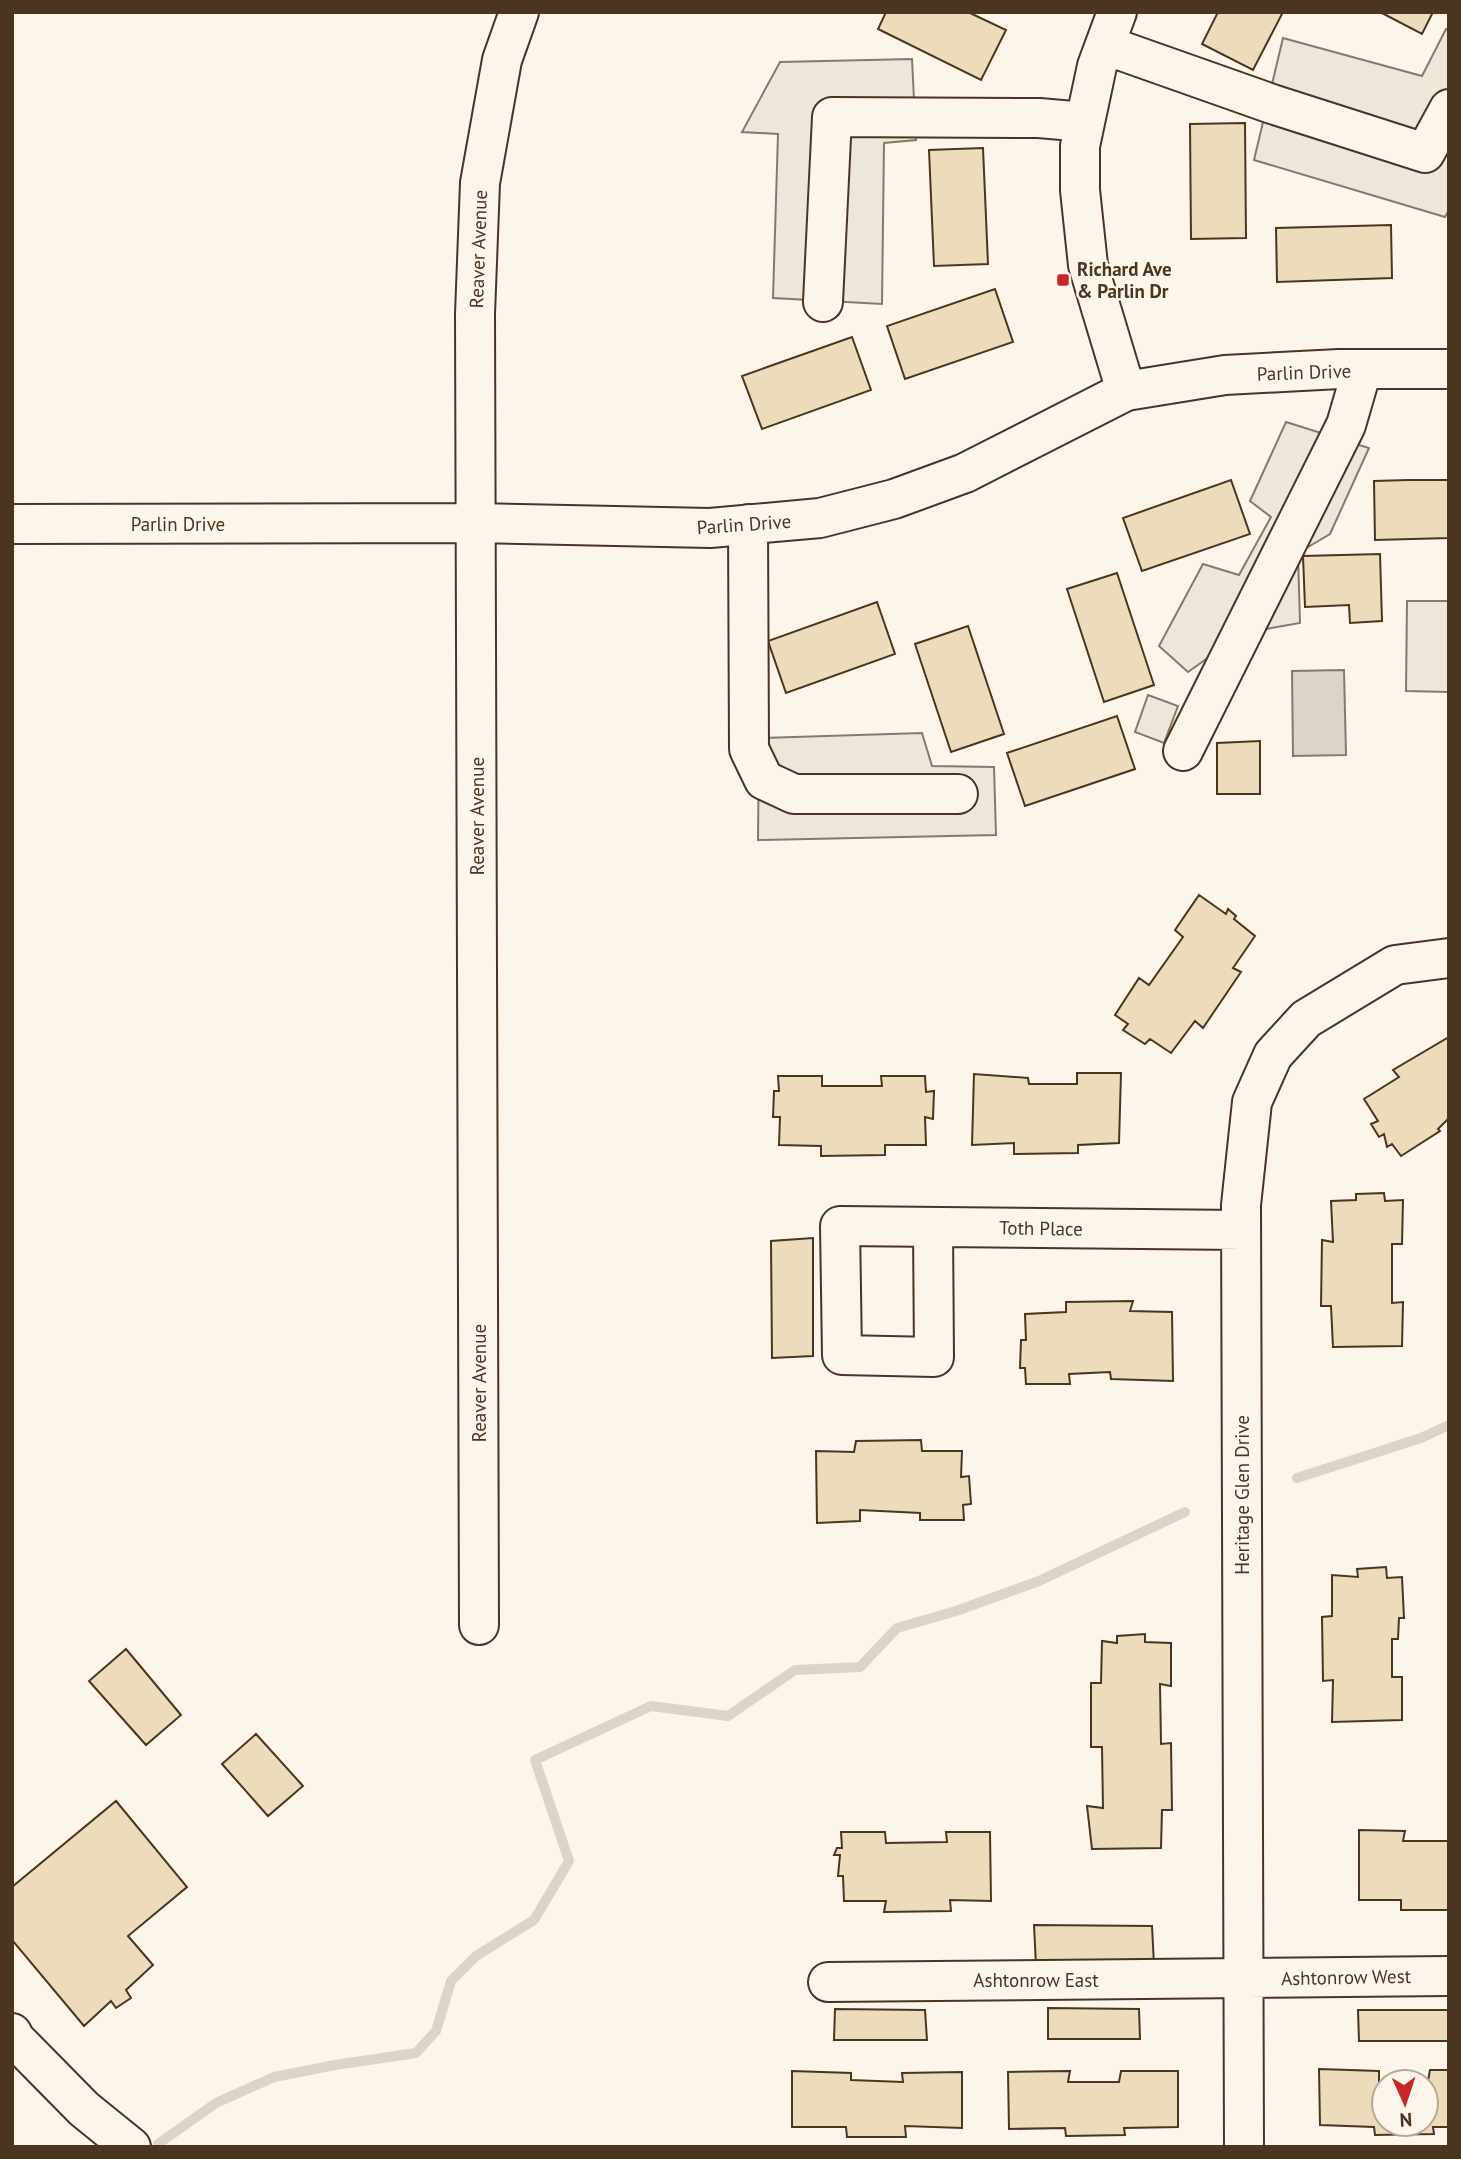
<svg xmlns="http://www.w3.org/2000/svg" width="1461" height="2159" font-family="'PT Sans',sans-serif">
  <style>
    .green { fill: #ede6d9; stroke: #887966; stroke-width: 2 }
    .parking { fill: #ede7d9; stroke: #887966; stroke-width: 2 }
    .water { fill: #dcd4c6; stroke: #887966; stroke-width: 2 }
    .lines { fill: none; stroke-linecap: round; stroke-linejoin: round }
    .stream { stroke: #dcd4c6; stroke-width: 10 }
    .building { fill: #ecdcbc; stroke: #4a3520; stroke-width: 2; fill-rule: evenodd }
    .minor-casing { stroke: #4a3520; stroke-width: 42 }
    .minor { stroke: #fbf6e9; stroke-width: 38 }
    .poi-dot { fill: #c62828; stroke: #fbf6e9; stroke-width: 2.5 }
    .labels { text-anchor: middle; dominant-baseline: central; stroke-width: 5; stroke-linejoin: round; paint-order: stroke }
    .street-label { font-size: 19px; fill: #4a3520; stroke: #fbf6e9 }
    .poi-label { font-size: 19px; font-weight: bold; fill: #4a3520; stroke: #fbf6e9; text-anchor: start }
  </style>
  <rect width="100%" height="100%" fill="#fbf6e9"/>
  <path class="green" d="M1407 601H1449V692L1406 691Z"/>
  <path class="parking" d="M1446 29 1449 30V210L1445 217 1254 160 1283 38 1422 76Z
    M912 59 916 140 884 143 882 304 773 298 778 134 742 132 780 62Z
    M1286 422 1369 448 1330 534 1298 553 1300 623 1243 633 1188 672 1159 646 1203 564 1239 575 1271 517 1250 501Z
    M1148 695 1178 706 1164 743 1135 732Z
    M922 733 932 766 994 767 996 835 758 840 759 738Z"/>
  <path class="water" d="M1344 670 1346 755 1293 756 1292 671Z"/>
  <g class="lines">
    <path class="stream" d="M1297 1478 1421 1438 1449 1425
      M158 2144 216 2103 274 2077 335 2065 416 2053 436 2031 451 1981 476 1956 534 1920 569 1861 535 1760 651 1706 728 1716 795 1670 860 1667 897 1628 956 1611 1039 1581 1185 1512"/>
  </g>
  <path class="building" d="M886 12H968L1006 30 981 80 878 29Z
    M1218 12H1283L1253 70 1202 44Z
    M1380 12H1433L1422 34Z
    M1245 123 1246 238 1191 239 1190 124Z
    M983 148 988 264 934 266 929 150Z
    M1391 225 1392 278 1277 282 1276 228Z
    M995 289 1013 342 905 379 887 326Z
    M852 337 871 390 762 429 742 376Z
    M1231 480 1250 534 1142 571 1123 518Z
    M1408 480H1449V538L1375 540 1374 481Z
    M1380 554 1382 621 1350 623 1349 605 1305 607 1303 556Z
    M1117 573 1154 685 1104 702 1067 589Z
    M877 602 895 654 786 693 768 641Z
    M968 626 1004 734 951 752 915 644Z
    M1117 716 1135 769 1025 806 1007 753Z
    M1260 741V794H1217V743Z
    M1199 895 1226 914 1228 909 1236 916 1234 919 1255 936 1233 968 1241 972 1203 1028 1195 1021 1171 1053 1150 1039 1145 1044 1123 1030 1128 1024 1115 1015 1139 978 1149 985 1183 937 1175 930Z
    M1449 1037V1118L1438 1129 1440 1131 1401 1156 1392 1144 1387 1147 1384 1134 1379 1137 1371 1124 1378 1121 1364 1099 1399 1077 1393 1070Z
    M1077 1073H1121L1119 1143 1078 1145V1153L1014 1154V1143L972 1145 974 1074 1028 1078 1029 1084H1077Z
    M778 1076H822V1086H882L881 1076H925L926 1092 934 1091 933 1119 925 1117 926 1145H885V1155L821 1156V1146L779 1145 780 1117H773L774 1091H779Z
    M1384 1193 1385 1201 1403 1200 1402 1244H1392V1303L1403 1302 1402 1346 1333 1347 1331 1306H1321L1322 1240 1333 1242 1331 1201 1356 1200V1194Z
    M813 1238V1356L772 1358 771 1241Z
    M1133 1301 1130 1311 1172 1312 1173 1381 1111 1379 1110 1372 1069 1374 1070 1384H1026L1025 1368H1020L1021 1340H1026L1025 1314 1066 1312V1302Z
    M921 1440 922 1451H962L961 1477 969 1476 971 1504 963 1505 964 1520H920V1513L860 1510V1521L817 1523 816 1451 854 1452 856 1441Z
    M1386 1567 1387 1578 1402 1577 1404 1618H1399L1398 1639H1392V1677H1402V1720L1332 1722 1333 1680 1323 1681 1322 1617 1332 1616V1575L1358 1577 1357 1569Z
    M1145 1634V1642L1171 1643V1686L1160 1684 1161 1744 1171 1743 1172 1810H1162L1161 1848 1092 1849 1087 1806 1103 1808 1102 1747H1091V1683H1101L1102 1641 1117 1643V1636Z
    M126 1649 181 1715 146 1745 89 1681Z
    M256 1734 303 1786 268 1816 222 1764Z
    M116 1801 187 1887 128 1936 153 1965 126 1990 131 1998 116 2008 111 2001 84 2026 12 1940V1887Z
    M1359 1830 1405 1831 1403 1841H1449V1910H1401V1900H1359Z
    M841 1832H885L886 1843 947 1842 946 1832H990L991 1901 950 1900 951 1911 884 1912 886 1901H844L843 1876H838L840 1855H834L837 1848H842Z
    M1034 1925 1152 1926 1154 1965H1036Z
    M1048 2008 1139 2009 1140 2039H1048Z
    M835 2009 925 2010 927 2040H834Z
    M1358 2010H1449V2041H1359Z
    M1319 2069 1379 2071V2081H1428L1430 2070H1449V2127H1433L1434 2134 1375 2135 1374 2127 1320 2125ZM1384 2082H1426V2124H1384Z
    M792 2071 851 2073V2080L903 2082 902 2073 962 2072V2128L905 2126 906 2137H847L846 2127H792Z
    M1070 2071 1068 2082H1119L1121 2071H1178V2127L1124 2128 1125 2135 1066 2136 1065 2128 1009 2129 1008 2072Z"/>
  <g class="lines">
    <defs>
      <path id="minor" d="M1117 12 1097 66 1080 146V190L1088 265 1126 391
        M1105 45 1272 104 1425 153 1449 109
        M823 302 832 117 1039 118 1085 122
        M12 524 476 523 710 528 820 518 894 499 965 473 1126 391 1225 375 1339 369H1449
        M748 524 749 749 764 780 794 794H958
        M1183 751 1346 425 1362 370
        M933 1227 934 1357 842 1355 840 1226 1241 1230
        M479 1625 475 314 480 183 502 60 519 12
        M828 1982 1449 1976
        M12 2033 15 2039 84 2109 131 2147
        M1244 2147 1241 1205 1252 1102 1273 1055 1306 1019 1395 965 1449 958"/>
    </defs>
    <use href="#minor" class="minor-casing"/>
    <use href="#minor" class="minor"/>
  </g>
  <rect class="poi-dot" x="1056" y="273" width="14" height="14" rx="3.5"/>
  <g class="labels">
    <g class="street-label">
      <text transform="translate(478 249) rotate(-88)">Reaver Avenue</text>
      <text transform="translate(1304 372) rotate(-2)">Parlin Drive</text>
      <text x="178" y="524">Parlin Drive</text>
      <text transform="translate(744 524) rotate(-4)">Parlin Drive</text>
      <text transform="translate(477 816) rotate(-90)">Reaver Avenue</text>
      <text transform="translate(1041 1228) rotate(1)">Toth Place</text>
      <text transform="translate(479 1383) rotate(-90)">Reaver Avenue</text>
      <text transform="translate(1242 1495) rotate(-90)">Heritage Glen Drive</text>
      <text transform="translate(1346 1977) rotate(-1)">Ashtonrow West</text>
      <text x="1036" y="1980">Ashtonrow East</text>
    </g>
    <g class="poi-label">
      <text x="1077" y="269">Richard Ave<tspan x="1077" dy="22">&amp; Parlin Dr</tspan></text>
    </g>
  </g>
  <rect width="1461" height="2159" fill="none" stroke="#4a3520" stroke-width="28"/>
  <g transform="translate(1405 2103) rotate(177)"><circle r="33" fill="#fbf6e9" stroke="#b4a999" stroke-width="2"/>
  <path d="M0-5L12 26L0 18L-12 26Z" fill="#c62828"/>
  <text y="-10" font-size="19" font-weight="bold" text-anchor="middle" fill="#4a3520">N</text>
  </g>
</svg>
